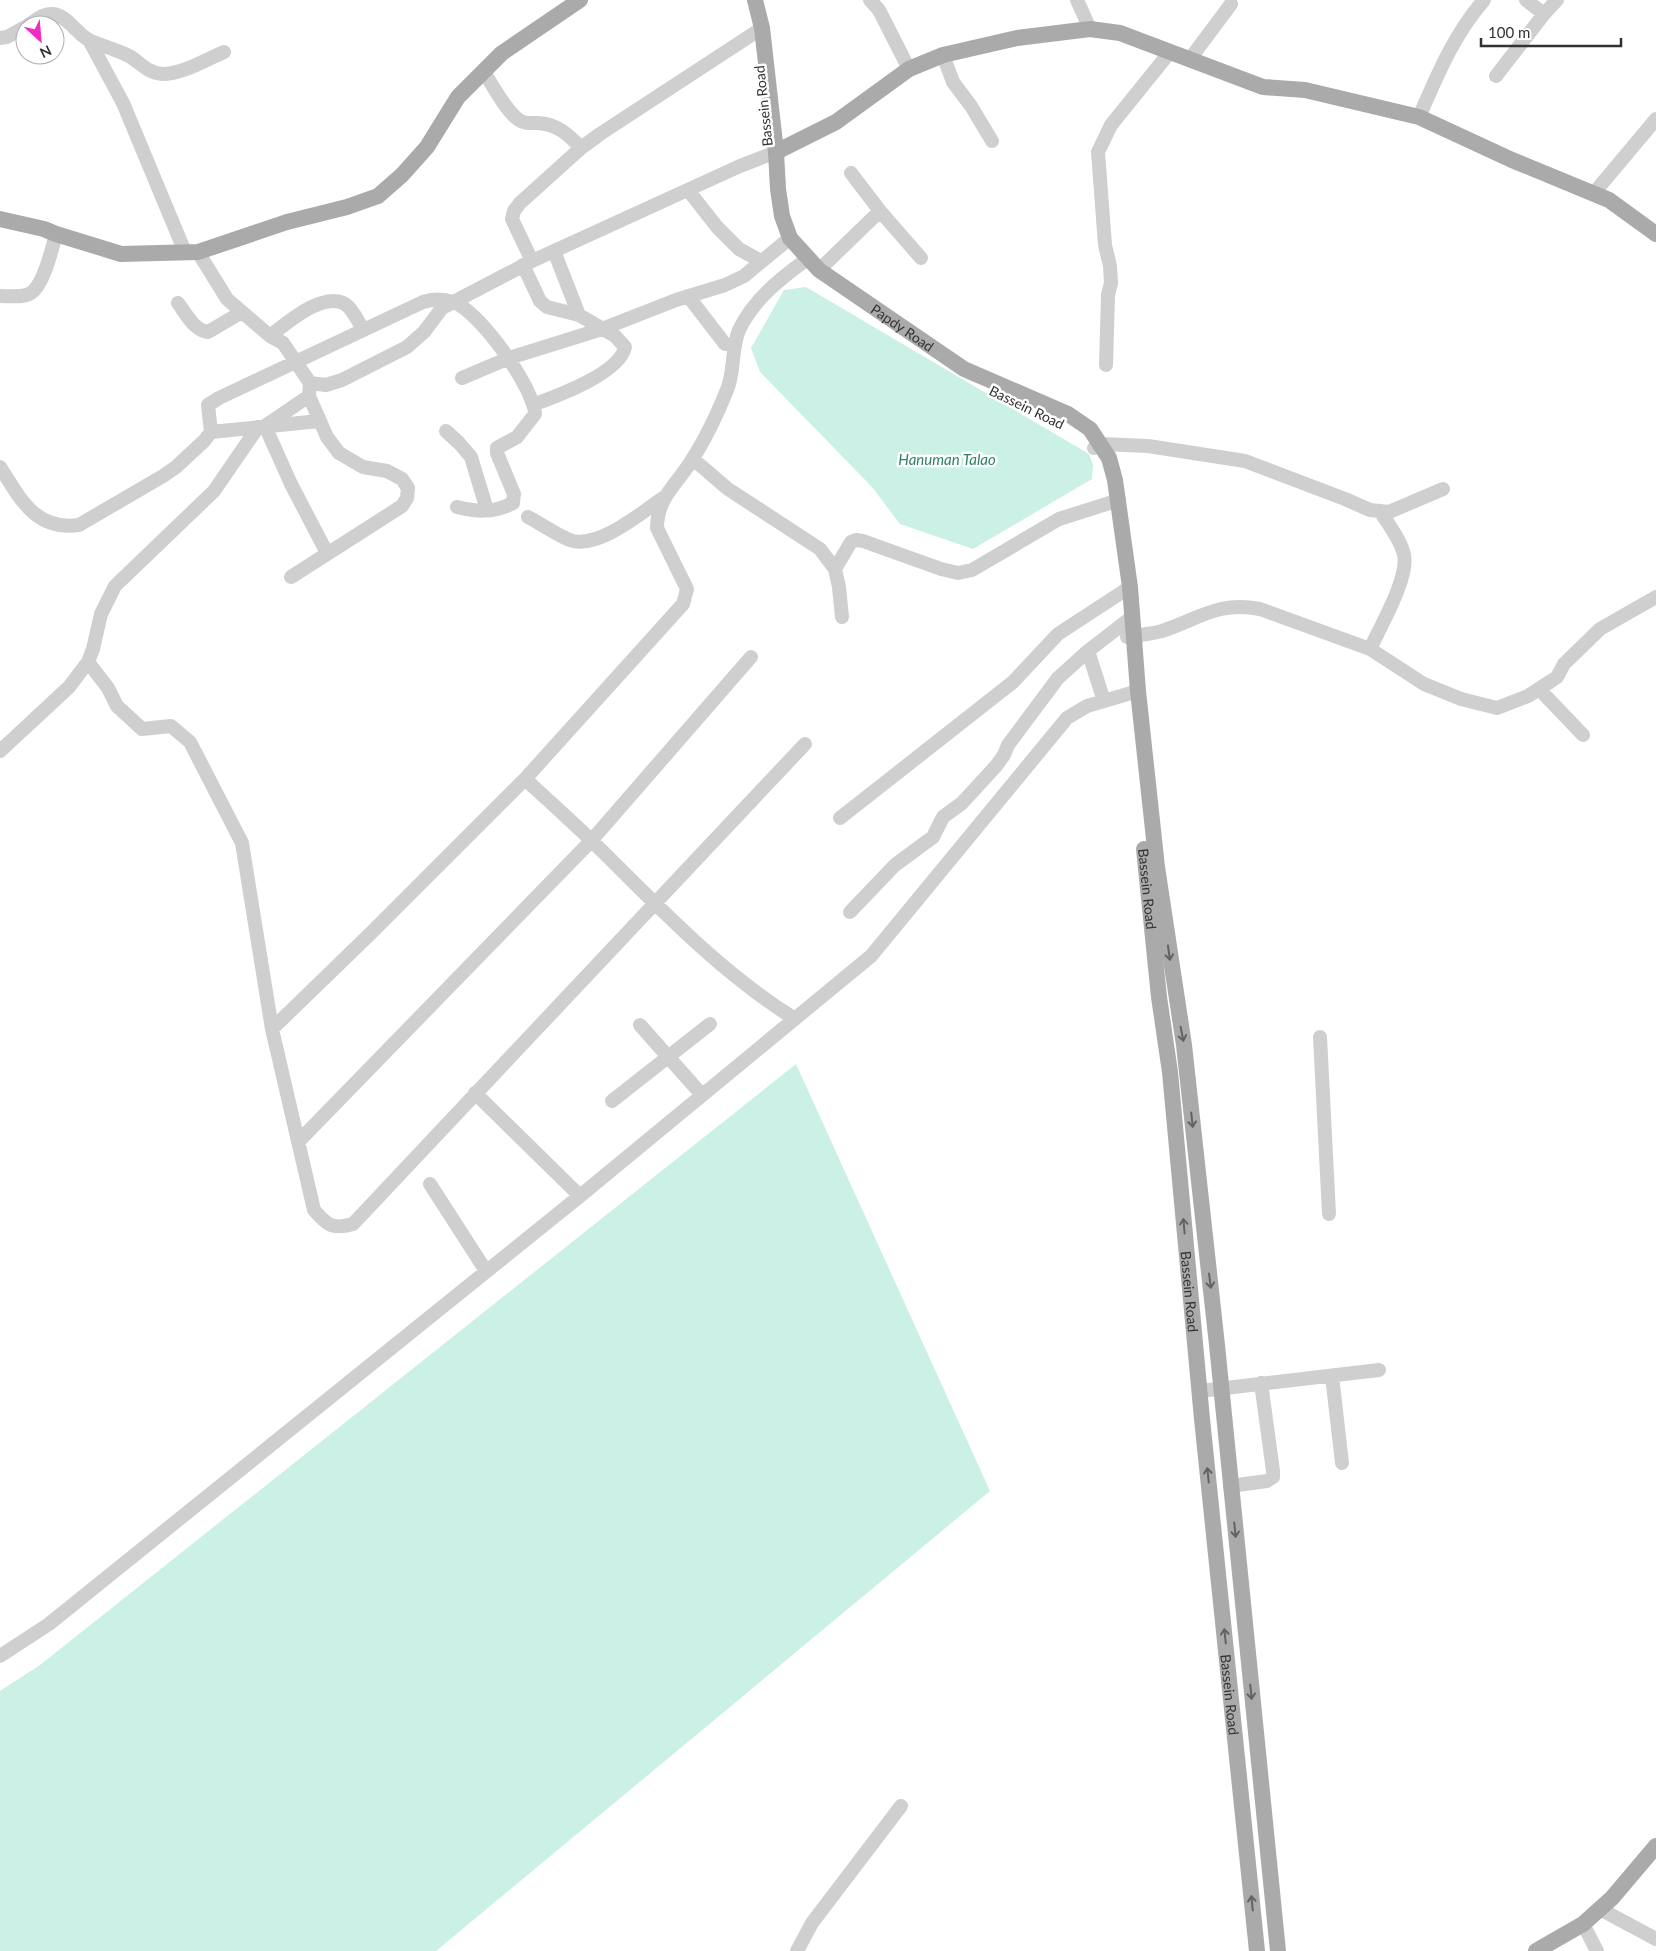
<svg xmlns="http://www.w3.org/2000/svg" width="1656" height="1951" font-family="Lato,sans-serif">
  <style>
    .water { fill: #cbf0e5 }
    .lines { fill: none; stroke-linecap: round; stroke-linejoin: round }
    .minor { stroke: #cfcfcf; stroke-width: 14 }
    .major { stroke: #aaa; stroke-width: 16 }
    .oneway { stroke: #626262 }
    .labels { text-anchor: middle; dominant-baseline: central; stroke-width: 5; stroke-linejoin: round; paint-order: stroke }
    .street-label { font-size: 14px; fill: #323232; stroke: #fff }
    .water-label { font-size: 15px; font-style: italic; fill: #308068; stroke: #fff }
  </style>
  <rect width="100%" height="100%" fill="#fff"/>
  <path class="water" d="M806 287 1089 454 1093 465 1092 479 973 549 900 524 872 487 760 372 751 348 784 290Z
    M796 1064 990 1491 436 1951H0V1691L40 1665Z"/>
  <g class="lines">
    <path class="minor" d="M870 0 879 10 909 69
      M1077 0 1090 29
      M1526 0 1544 14
      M28 25C35 21 43 13 52 14 66 14 77 34 89 40 101 46 116 49 129 56 140 62 147 73 162 74 183 74 205 60 224 52
      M0 38 7 37 25 27
      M89 40 123 103 185 252
      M943 55 953 82 971 106 992 141
      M1190 59 1231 4
      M484 72C493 86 506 111 519 120 525 124 531 123 538 123 557 124 568 134 581 148
      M1496 76 1544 14 1557 0
      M1419 117C1437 76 1454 34 1484 0
      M851 173 880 211 921 258
      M688 190 717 227 739 249 761 261
      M1594 193 1656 119
      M554 251 579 315
      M198 252 227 299 270 336 283 343 310 383 326 385 342 380 407 347 424 332 442 308 532 261 740 166 776 152
      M532 261 512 219 514 211 520 203 581 148 600 134 762 28
      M523 265 540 301 547 307 579 315 615 336 625 347C620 373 557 396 535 404
      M819 270 880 211
      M0 296C10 296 23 298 31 293 44 284 52 249 56 234
      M688 296 725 344
      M178 303C186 314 194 330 208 332L242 312
      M270 336C287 323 323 291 345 304 353 309 358 322 363 329
      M1106 365 1108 295 1111 283 1110 266 1105 245 1098 152 1111 125 1170 52
      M462 378 509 358 602 329 676 300 725 285 744 276 790 238
      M309 396 265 426 291 484 327 553
      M446 431 459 443 471 457 487 510
      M211 432 319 421
      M1094 448 1101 444 1148 446 1245 461 1345 499 1370 510 1389 512 1443 489
      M693 459 728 489 820 549 835 569 839 587 842 617
      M0 467C20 498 35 531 79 525L163 476 176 467 204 441 211 432 208 405 219 398 423 302C432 299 443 299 453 302 479 310 534 388 535 414L517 437 497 448V453L514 494 513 503C494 513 477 512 457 507
      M528 517C540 523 561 538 573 541 601 547 641 513 663 498
      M835 569 851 542 856 540 863 541 941 569 958 573 972 570 1059 519 1119 500
      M291 577 402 506 407 498 408 488 402 479 387 471 363 467 339 453 327 437 309 396 310 383
      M1127 637C1138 635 1151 634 1162 631 1199 619 1217 601 1260 609L1370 649 1424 684 1461 699 1497 708 1528 696 1545 685 1557 677 1564 664 1600 629 1656 597
      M1370 649C1380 627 1409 578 1404 555 1401 540 1388 524 1380 511
      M1088 651 1104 701
      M88 662 108 688 117 706 142 729 171 726 190 742 242 843 272 1029
      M1539 689 1583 735
      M0 751 69 687 88 662 93 649 101 614 115 586 214 491 258 427
      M525 779 683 604 687 589 657 528C657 496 679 483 693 458 706 438 718 412 727 390 735 371 731 349 739 330 754 299 781 278 807 259
      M840 818 1013 682 1058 634 1130 587
      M850 912 895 865 933 837 943 817 962 803 996 766 1004 755 1008 745 1058 678 1088 651 1132 617
      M795 1019C718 971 656 904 592 841 570 820 548 800 525 779L371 933 272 1029 314 1210C327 1225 332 1230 353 1224L805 744
      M640 1025 702 1095
      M1320 1037 1329 1214
      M475 1093 580 1196
      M612 1101 710 1024
      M298 1142 591 841 751 657
      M430 1184 486 1271
      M1332 1376 1342 1463
      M1200 1391 1379 1370
      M1230 1486 1267 1481 1273 1477V1471L1261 1383
      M0 1656 49 1624 580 1196 871 956 1067 718 1087 706 1138 691
      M1600 1909 1656 1939
      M1583 1924 1597 1951
      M797 1951 812 1923 901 1806"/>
    <g class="major">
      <path id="s1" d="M755 0 762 28 776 152 778 189 782 216 790 238 819 270 964 369 1068 414 1090 429 1109 458 1115 480 1130 587 1138 691 1157 867 1184 1045 1217 1345 1278 1951"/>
      <path d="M776 152 836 122 909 69 943 55 1017 38 1090 29 1120 33 1263 87 1305 90 1419 117 1512 160 1609 200 1656 234"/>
      <path d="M0 219 44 229 56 234 121 254 198 252 287 222 347 207 378 196 402 175 427 147 458 97 502 53 580 0"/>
      <path id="s2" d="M1144 849 1159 997 1170 1072 1202 1419 1257 1951"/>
      <path d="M1536 1951 1583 1924 1612 1898 1656 1846"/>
    </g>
  </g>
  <defs><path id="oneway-shaft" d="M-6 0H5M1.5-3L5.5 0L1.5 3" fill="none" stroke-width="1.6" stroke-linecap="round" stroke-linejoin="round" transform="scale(1.25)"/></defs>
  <g class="oneway">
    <use href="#oneway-shaft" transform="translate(1169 953) rotate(82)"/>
    <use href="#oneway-shaft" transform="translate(1182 1034) rotate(79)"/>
    <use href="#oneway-shaft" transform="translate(1192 1120) rotate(84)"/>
    <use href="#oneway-shaft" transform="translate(1184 1226) rotate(-95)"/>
    <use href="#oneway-shaft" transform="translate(1210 1281) rotate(83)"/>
    <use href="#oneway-shaft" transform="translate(1208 1475) rotate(-96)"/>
    <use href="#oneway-shaft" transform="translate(1235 1530) rotate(84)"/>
    <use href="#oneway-shaft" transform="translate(1225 1636) rotate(-96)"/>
    <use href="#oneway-shaft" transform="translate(1251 1692) rotate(84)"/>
    <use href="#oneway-shaft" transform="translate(1252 1903) rotate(-96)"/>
  </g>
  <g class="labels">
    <g class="street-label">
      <text transform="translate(763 106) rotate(-96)">Bassein Road</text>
      <text stroke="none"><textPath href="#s1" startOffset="386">Papdy Road</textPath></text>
      <text transform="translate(1027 407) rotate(26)">Bassein Road</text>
      <text stroke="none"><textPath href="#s2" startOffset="40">Bassein Road</textPath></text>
      <text stroke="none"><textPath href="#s2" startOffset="445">Bassein Road</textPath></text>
      <text stroke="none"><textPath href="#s2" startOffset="850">Bassein Road</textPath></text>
    </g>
    <g class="water-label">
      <text x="947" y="459">Hanuman Talao</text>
    </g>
  </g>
  <g transform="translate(40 40) rotate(154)"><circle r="24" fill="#ffffff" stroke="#adadad"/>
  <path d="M0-4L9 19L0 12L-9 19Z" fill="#f32bc4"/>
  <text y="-8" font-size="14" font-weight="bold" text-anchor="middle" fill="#323232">N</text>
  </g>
  <path d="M1481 38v8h140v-8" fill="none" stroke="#323232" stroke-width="2.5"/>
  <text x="1488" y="38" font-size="15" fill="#323232" stroke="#ffffff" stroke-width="4" paint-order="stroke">100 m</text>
</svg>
